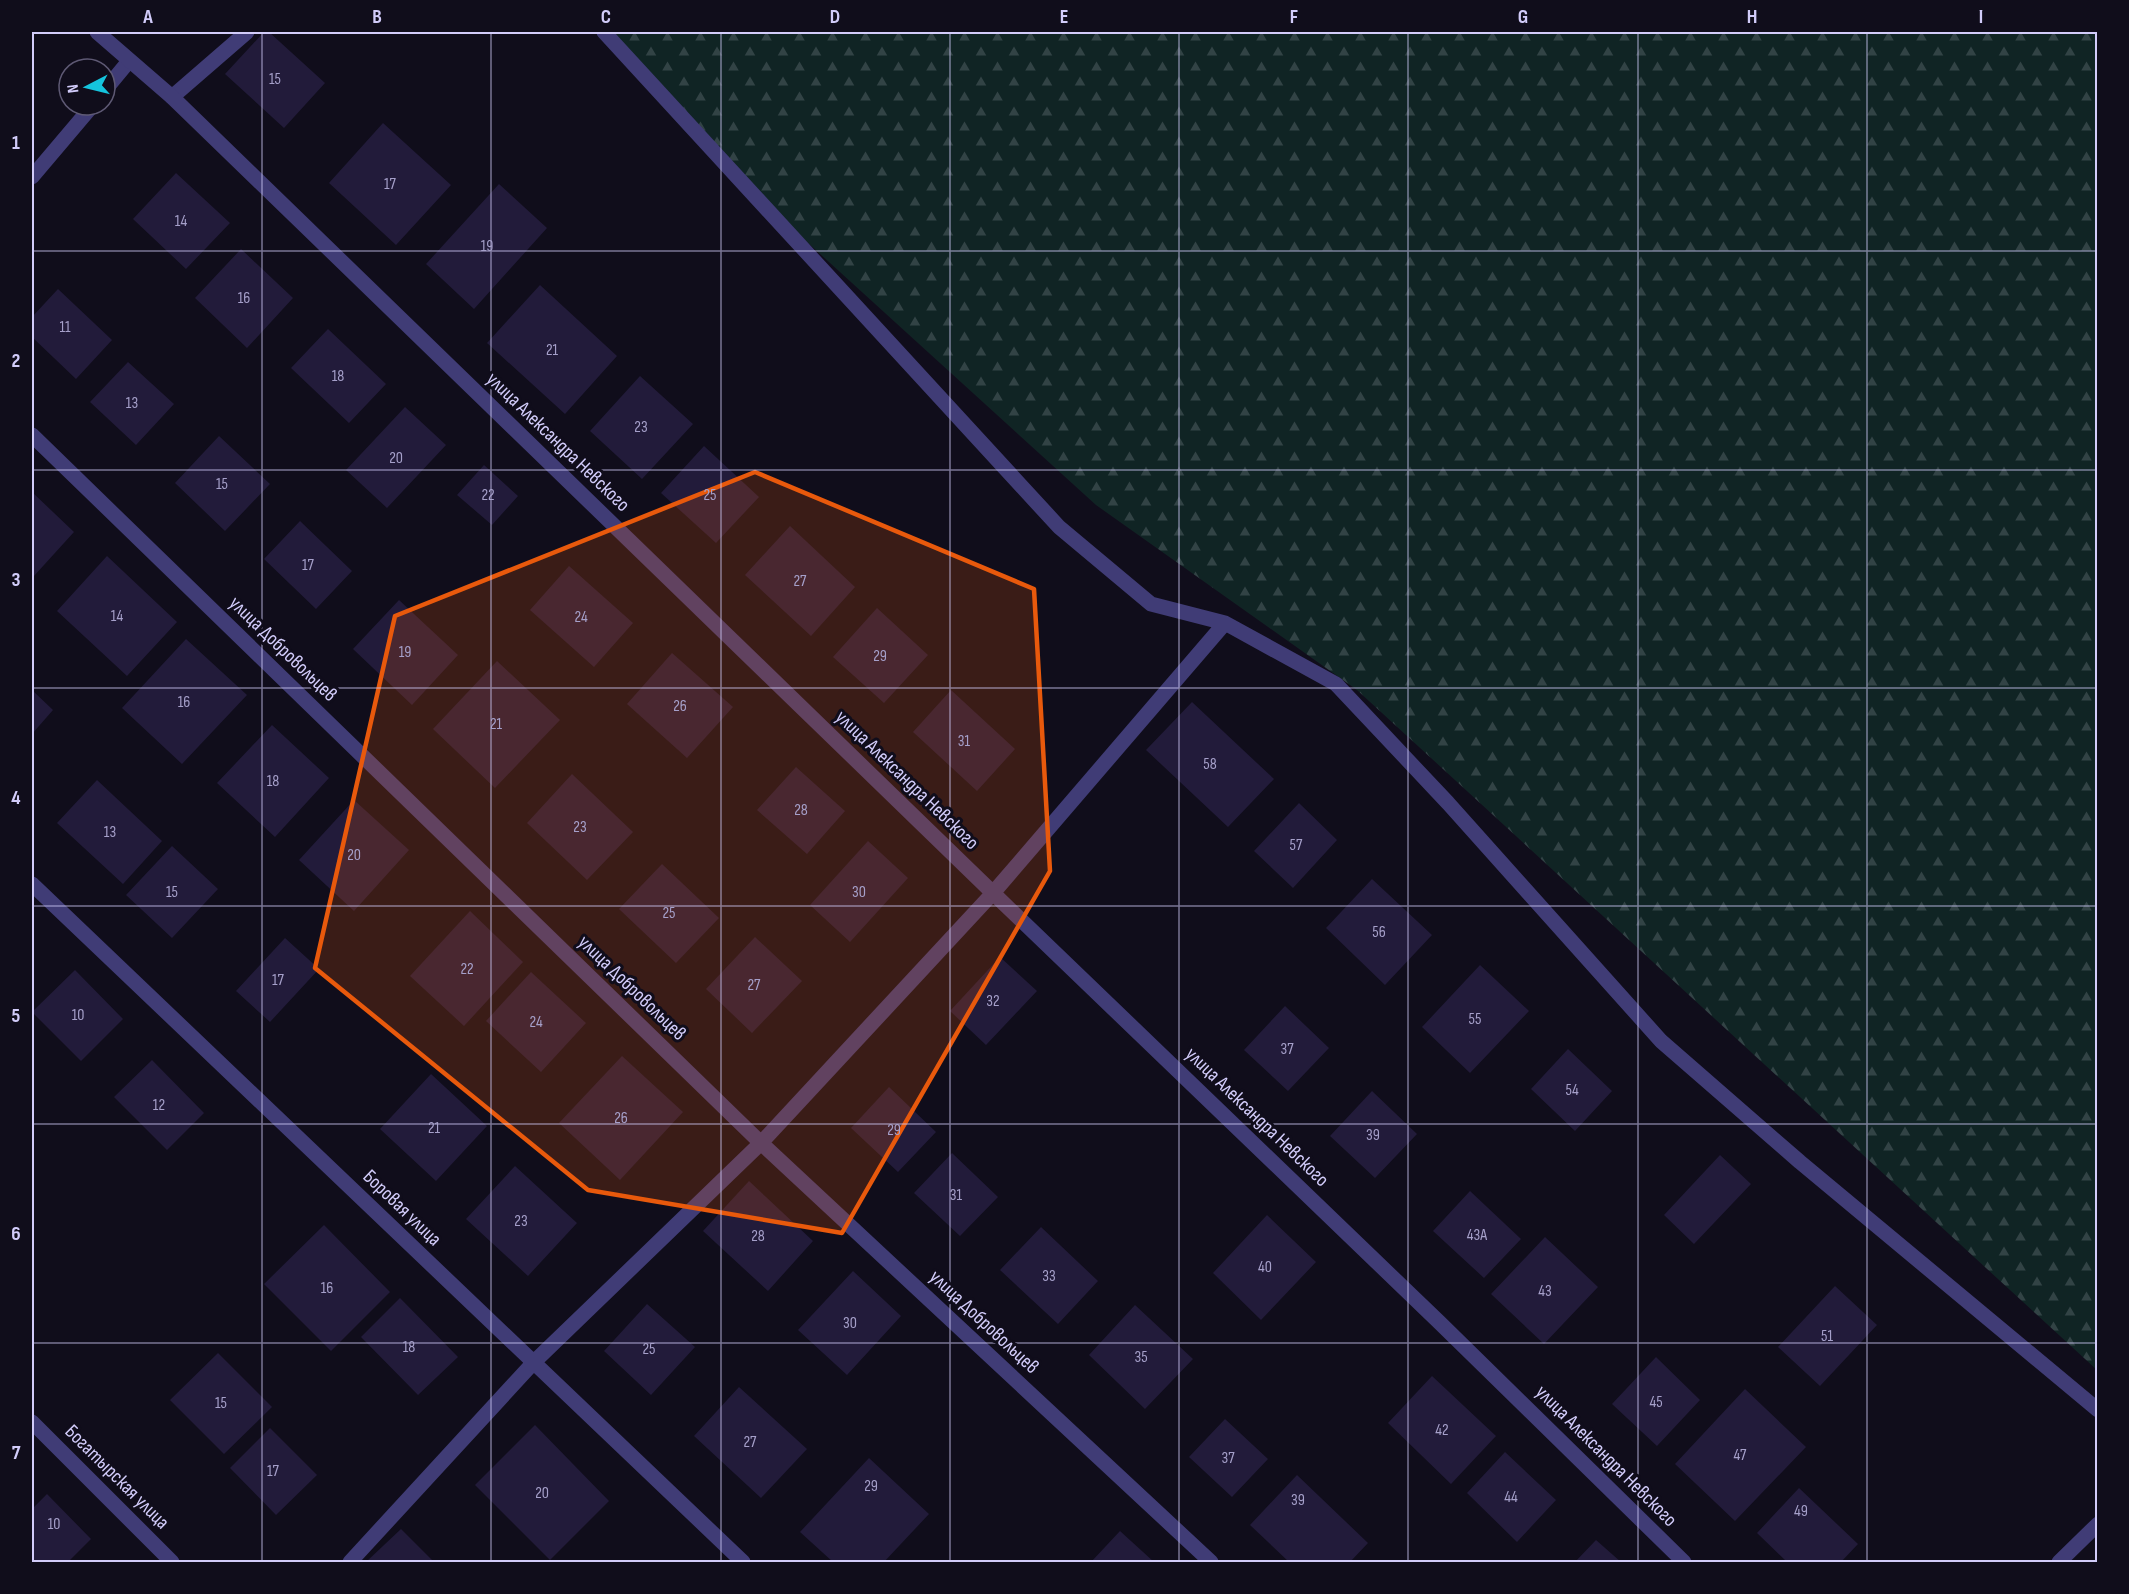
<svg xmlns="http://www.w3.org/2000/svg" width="2129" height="1594" font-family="'Sofia Sans Condensed',sans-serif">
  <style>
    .forest { fill: url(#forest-firs) }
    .building { fill: #221b3a }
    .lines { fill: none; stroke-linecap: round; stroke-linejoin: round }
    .service { stroke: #403c76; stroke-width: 15 }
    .minor { stroke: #403c76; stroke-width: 15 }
    .marked { fill: #e8590c; fill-opacity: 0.2; stroke: #e8590c; stroke-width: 4.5; stroke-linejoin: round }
    .grid { fill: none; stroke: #d2ccfa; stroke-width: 1.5; stroke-opacity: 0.55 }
    .labels { text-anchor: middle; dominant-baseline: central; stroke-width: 6; stroke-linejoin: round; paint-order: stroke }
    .number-label { font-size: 16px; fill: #a6a0ca }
    .street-label { font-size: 20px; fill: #d2ccfa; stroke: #100d1b }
    .neatline { fill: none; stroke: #d2ccfa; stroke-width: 2 }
    .grid-label { font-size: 20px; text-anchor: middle; font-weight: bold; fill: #d2ccfa }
  </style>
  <defs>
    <pattern id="forest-firs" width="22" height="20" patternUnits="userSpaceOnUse" patternTransform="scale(1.5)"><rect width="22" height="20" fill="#102424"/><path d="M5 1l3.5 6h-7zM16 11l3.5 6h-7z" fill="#324345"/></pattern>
  </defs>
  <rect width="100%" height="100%" fill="#100d1b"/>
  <path class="forest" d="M597 32H2097V1370L1357 690 1096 505 685 131Z"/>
  <path class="building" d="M264 32H269L325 83 284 128 225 74Z
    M383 123 451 185 396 245 329 183Z
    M176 173 230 223 186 269 133 219Z
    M499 184 547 228 474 309 426 264Z
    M241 249 293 298 247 348 195 298Z
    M540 285 617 356 565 414 487 343Z
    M58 289 112 340 76 379 32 337V317Z
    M328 329 386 384 349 423 291 368Z
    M128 362 174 404 136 445 90 402Z
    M640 376 693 424 642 479 590 431Z
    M405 407 446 445 387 508 346 470Z
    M219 436 270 484 225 531 175 483Z
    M704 446 759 497 716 543 661 493Z
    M484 465 518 496 492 525 457 495Z
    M32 492 74 532 34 576 32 574Z
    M300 521 352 571 316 609 264 559Z
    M790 526 855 587 811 636 745 575Z
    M107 556 177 622 127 676 57 611Z
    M569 566 633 623 594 667 530 610Z
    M399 600 458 655 412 705 353 649Z
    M877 608 928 655 884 703 833 657Z
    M186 639 247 695 182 764 122 708Z
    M672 653 733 707 687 758 627 704Z
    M497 661 560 720 495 788 433 729Z
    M32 690 53 710 32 734Z
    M951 690 1015 749 977 791 913 732Z
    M1192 702 1274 779 1228 827 1146 750Z
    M272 725 329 778 275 837 217 783Z
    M796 767 845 811 807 854 757 810Z
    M572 774 633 832 587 880 527 823Z
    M97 780 162 841 123 884 57 823Z
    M354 800 409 850 354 911 299 860Z
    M1299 803 1337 840 1293 888 1254 851Z
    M868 841 908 878 850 942 810 905Z
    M172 846 218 889 172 938 126 895Z
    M662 864 719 918 676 963 619 909Z
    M1372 879 1432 935 1385 985 1326 928Z
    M470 911 523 962 464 1026 410 976Z
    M755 937 802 981 752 1033 706 989Z
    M285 938 319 969 270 1022 236 991Z
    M1000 957 1037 991 986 1045 950 1011Z
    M1480 965 1529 1011 1470 1073 1422 1027Z
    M75 970 123 1019 81 1061 32 1012Z
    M531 972 586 1023 541 1072 486 1021Z
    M1285 1006 1329 1048 1288 1091 1244 1050Z
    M1568 1049 1612 1091 1575 1131 1531 1089Z
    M622 1056 683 1112 620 1180 559 1123Z
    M152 1060 204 1113 167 1150 114 1097Z
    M431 1074 487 1126 436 1181 380 1129Z
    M889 1087 936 1132 898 1172 851 1128Z
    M1372 1091 1417 1134 1375 1178 1330 1136Z
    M952 1153 998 1197 960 1236 914 1193Z
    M1720 1155 1751 1184 1694 1244 1664 1215Z
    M515 1166 577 1223 528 1276 466 1219Z
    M749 1181 813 1241 768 1291 703 1231Z
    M1470 1191 1521 1239 1484 1278 1433 1231Z
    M1267 1215 1316 1262 1261 1320 1213 1273Z
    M324 1225 390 1292 331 1351 264 1284Z
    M1041 1227 1098 1281 1058 1324 1000 1270Z
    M1545 1237 1598 1287 1544 1344 1491 1294Z
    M853 1271 901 1316 847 1375 798 1330Z
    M1835 1286 1877 1325 1820 1386 1778 1347Z
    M400 1298 458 1357 418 1395 361 1337Z
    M647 1304 695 1347 651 1395 604 1351Z
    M1135 1305 1193 1359 1145 1409 1089 1355Z
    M218 1353 272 1407 224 1454 170 1400Z
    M1656 1357 1700 1400 1657 1446 1612 1404Z
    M1432 1376 1496 1436 1451 1484 1388 1423Z
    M739 1387 807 1449 761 1498 694 1436Z
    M1745 1389 1806 1447 1735 1521 1675 1464Z
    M1225 1419 1268 1459 1232 1497 1189 1457Z
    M535 1425 609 1501 550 1560 475 1485Z
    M270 1428 317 1475 276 1515 230 1468Z
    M1505 1452 1556 1500 1517 1542 1467 1493Z
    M869 1458 929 1514 884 1562H833L800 1532Z
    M1297 1475 1368 1543 1350 1562H1289L1250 1525Z
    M1799 1488 1858 1544 1841 1562H1787L1757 1533Z
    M47 1494 91 1539 68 1562H32V1509Z
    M401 1529 434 1562H366Z
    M1120 1531 1154 1562H1091Z
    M1596 1540 1621 1562H1575Z"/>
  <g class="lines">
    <path class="service" d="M105 90 129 61
      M172 97 247 32
      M32 177 93 105"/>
    <path class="minor" d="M97 32 172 97 993 893 1439 1322 1684 1562
      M604 32 1059 527 1151 604 1225 623 1336 684 1448 803 1661 1041 1800 1162 2098 1410
      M32 435 761 1143 1211 1562
      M32 884 743 1562
      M32 1422 172 1562
      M350 1562 534 1362 761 1143 993 893 1225 623
      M2059 1562 2098 1524"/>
  </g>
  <path class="marked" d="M755 472 1034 589 1050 871 842 1233 588 1190 315 968 395 616Z"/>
  <path class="grid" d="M262 32V1562M491 32V1562M721 32V1562M950 32V1562M1179 32V1562M1408 32V1562M1638 32V1562M1867 32V1562M32 251H2098M32 470H2098M32 688H2098M32 906H2098M32 1124H2098M32 1343H2098"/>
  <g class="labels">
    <g class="number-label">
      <text x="275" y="79">15</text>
      <text x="390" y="184">17</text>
      <text x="181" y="221">14</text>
      <text x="487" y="246">19</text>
      <text x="244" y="298">16</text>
      <text x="65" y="327">11</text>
      <text x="552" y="350">21</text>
      <text x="338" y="376">18</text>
      <text x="132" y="403">13</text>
      <text x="641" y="427">23</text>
      <text x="396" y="458">20</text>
      <text x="222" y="484">15</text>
      <text x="488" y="495">22</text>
      <text x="710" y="495">25</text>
      <text x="308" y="565">17</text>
      <text x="800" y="581">27</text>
      <text x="117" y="616">14</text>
      <text x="581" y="617">24</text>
      <text x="405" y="652">19</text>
      <text x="880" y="656">29</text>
      <text x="184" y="702">16</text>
      <text x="680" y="706">26</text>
      <text x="496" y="724">21</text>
      <text x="964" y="741">31</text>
      <text x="1210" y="764">58</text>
      <text x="273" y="781">18</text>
      <text x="801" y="810">28</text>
      <text x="580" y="827">23</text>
      <text x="110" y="832">13</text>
      <text x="1296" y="845">57</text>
      <text x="354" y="855">20</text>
      <text x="172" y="892">15</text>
      <text x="859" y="892">30</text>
      <text x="669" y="913">25</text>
      <text x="1379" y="932">56</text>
      <text x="467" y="969">22</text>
      <text x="278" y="980">17</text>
      <text x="754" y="985">27</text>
      <text x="993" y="1001">32</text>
      <text x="78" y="1015">10</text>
      <text x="1475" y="1019">55</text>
      <text x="536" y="1022">24</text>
      <text x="1287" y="1049">37</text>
      <text x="1572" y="1090">54</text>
      <text x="159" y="1105">12</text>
      <text x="621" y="1118">26</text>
      <text x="434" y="1128">21</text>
      <text x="894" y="1130">29</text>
      <text x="1373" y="1135">39</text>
      <text x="956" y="1195">31</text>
      <text x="521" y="1221">23</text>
      <text x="1477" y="1235">43А</text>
      <text x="758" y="1236">28</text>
      <text x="1265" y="1267">40</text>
      <text x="1049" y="1276">33</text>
      <text x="327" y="1288">16</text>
      <text x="1545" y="1291">43</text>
      <text x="850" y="1323">30</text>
      <text x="1827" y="1336">51</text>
      <text x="409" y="1347">18</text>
      <text x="649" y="1349">25</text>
      <text x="1141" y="1357">35</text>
      <text x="1656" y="1402">45</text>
      <text x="221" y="1403">15</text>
      <text x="1442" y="1430">42</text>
      <text x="750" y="1442">27</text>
      <text x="1740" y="1455">47</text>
      <text x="1228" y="1458">37</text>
      <text x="273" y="1471">17</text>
      <text x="871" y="1486">29</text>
      <text x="542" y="1493">20</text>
      <text x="1511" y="1497">44</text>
      <text x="1298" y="1500">39</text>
      <text x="1801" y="1511">49</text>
      <text x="54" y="1524">10</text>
    </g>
    <g class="street-label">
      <text transform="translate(558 442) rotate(44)">улица Александра Невского</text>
      <text transform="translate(283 649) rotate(44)">улица Добровольцев</text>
      <text transform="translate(907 780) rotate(44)">улица Александра Невского</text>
      <text transform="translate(632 988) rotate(44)">улица Добровольцев</text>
      <text transform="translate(1257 1117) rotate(44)">улица Александра Невского</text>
      <text transform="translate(402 1208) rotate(44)">Боровая улица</text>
      <text transform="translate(984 1322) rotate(43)">улица Добровольцев</text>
      <text transform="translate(1606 1456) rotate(45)">улица Александра Невского</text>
      <text transform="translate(117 1477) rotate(45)">Богатырская улица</text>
    </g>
  </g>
  <rect width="2129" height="1594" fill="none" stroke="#100d1b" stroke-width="66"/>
  <g transform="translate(87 87) rotate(263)"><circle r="28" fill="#100d1b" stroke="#5e5974" stroke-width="1.5"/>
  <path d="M0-4.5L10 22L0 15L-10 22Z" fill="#15c4dd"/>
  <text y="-9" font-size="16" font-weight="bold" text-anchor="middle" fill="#d2ccfa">N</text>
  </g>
  <rect x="33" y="33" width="2063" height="1528" class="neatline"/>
  <g class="grid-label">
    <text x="148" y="23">A</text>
    <text x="377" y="23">B</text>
    <text x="606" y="23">C</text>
    <text x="835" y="23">D</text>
    <text x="1064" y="23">E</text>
    <text x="1294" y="23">F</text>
    <text x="1523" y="23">G</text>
    <text x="1752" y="23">H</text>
    <text x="1981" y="23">I</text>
    <text x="16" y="149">1</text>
    <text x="16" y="367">2</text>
    <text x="16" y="586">3</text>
    <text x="16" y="804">4</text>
    <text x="16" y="1022">5</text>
    <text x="16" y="1240">6</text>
    <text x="16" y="1459">7</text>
  </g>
</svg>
